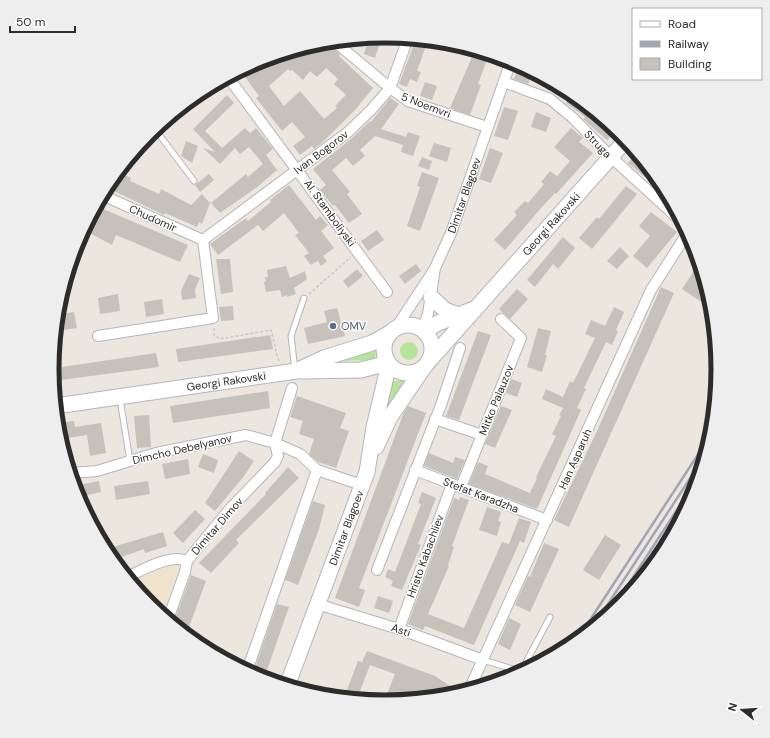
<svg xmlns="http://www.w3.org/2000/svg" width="770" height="738" font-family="'DM Sans',sans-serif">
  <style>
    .education { fill: #efe3ce }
    .green { fill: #b7e49b }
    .building { fill: #c6c1ba; fill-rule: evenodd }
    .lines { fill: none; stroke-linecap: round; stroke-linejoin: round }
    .lane-casing { stroke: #b2b5bf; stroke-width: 7 }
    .street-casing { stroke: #b2b5bf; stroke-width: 12 }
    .secondary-casing { stroke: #b2b5bf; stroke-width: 17 }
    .path { stroke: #c8c8c8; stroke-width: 1.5; stroke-dasharray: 3 2; stroke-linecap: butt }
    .lane { stroke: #fff; stroke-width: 5 }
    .street { stroke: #fff; stroke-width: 10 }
    .secondary { stroke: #fff; stroke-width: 15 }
    .rail { stroke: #a1a5b6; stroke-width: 2.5 }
    .service-dot { fill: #5c6f8a; stroke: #fff; stroke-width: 1.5 }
    .labels { text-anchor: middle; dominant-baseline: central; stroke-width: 3; stroke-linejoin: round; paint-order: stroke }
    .street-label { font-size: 11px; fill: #2c2c2c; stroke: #fff }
    .service-label { font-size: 11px; fill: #4e5e75; stroke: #fff; text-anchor: start }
    .rim { fill: none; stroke: #2c2c2c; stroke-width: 5 }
  </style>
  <rect width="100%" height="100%" fill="#ede6de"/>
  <path class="education" d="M174 564 182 571 165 617 149 604 131 582Z"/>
  <path class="green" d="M400 351a9 9 0 1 1 18 0a9 9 0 1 1-18 0Z
    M376 349 375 360 340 361Z
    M392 381H410L384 417Z"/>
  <path class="building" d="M369 38 380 42 375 58 364 54Z
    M416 39 428 40 417 71 421 72 417 82 410 79 407 87 399 84Z
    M320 42H328L330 46 340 54 339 56 373 88 355 110 323 142 314 149 312 146 300 155 293 146 305 137 292 122 282 131 256 98 259 96 243 74 260 61ZM326 68 338 79 334 84 346 95 335 106 337 108 324 119 300 91 284 106 269 86 288 69 290 71 292 70 303 80 310 71 317 77Z
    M475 50 489 54 478 84 481 85 470 115 450 108Z
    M519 65 532 72 528 84 514 79Z
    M549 81 561 87 559 94 546 89Z
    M425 82 437 86 432 100 420 96Z
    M573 94 617 130 607 140 583 119 585 117 566 103Z
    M227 95 234 103 205 131 222 148 245 128 250 133 256 128 273 149 266 155 277 170 256 188 220 213 211 203 246 174 248 177 263 164 249 147 240 154 235 148 220 164 203 148 215 152 193 129Z
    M390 98 399 104 381 129 406 137 408 132 420 136 413 156 401 152 403 145 375 136 360 150 365 156 353 166 346 158 332 170 350 192 347 194 362 214 349 223 335 205 333 206 320 190 326 185 313 169 351 139 370 121 371 122Z
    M504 107 518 111 508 140 494 136Z
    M536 112 551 118 546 132 531 127Z
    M571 128 583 138 579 142 593 153 556 194 555 193 541 208 505 250 494 240 517 215 514 212 525 201 528 203 544 184 541 182 550 171 557 176 570 161 554 147Z
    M186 141 198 146 192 163 181 156Z
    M434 143 451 148 447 162 429 156Z
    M490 148 503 153 491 183 479 179Z
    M637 153 662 184 666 195 628 163Z
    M422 157 432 161 429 170 418 166Z
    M422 172 439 178 420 231 407 226 420 187 417 186Z
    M120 173 131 178 130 181 159 194 161 189 191 205 202 194 210 203 202 224 199 222 197 227 165 213 164 215 112 190Z
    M209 174 214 180 200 192 195 185Z
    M289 185 316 220 320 216 328 225 321 231 334 248 323 256 327 261 321 266 318 261 311 265 304 256 309 253 295 235 299 233 284 213 263 231 258 225 218 255 210 244 246 218 248 221 271 202 270 200Z
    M626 186 637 194 592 249 579 238 597 217 599 219Z
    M96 206 188 245 180 262 116 235 112 245 84 230Z
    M651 212 677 232 647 268 633 256 650 236 639 226Z
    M377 230 384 240 368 251 361 241Z
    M563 237 575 248 558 269 553 264 535 287 527 280Z
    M620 247 629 256 617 269 607 261Z
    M216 259H230L233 292 221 294Z
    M699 263 712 304V309L682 289Z
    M416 264 421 271 405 284 399 276Z
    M286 266 290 278 305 271 307 279 294 288 296 294 287 297V295L282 297 280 290 266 292 264 282 266 281 265 277H268L267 270Z
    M357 269 363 276 348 288 343 281Z
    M189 274 200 278 195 290 196 298 182 300 181 291Z
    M661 287 674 293 569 527 554 520 597 431Z
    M517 289 528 299 510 319 499 309Z
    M118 294 120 311 100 314 98 298Z
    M162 299 164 314 146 317 144 302Z
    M233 306 234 320 221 321 219 307Z
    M614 307 624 312 616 330 618 331 612 345 606 342 584 388 586 389 577 408 581 410 537 509 469 484 478 462 488 466 485 474 530 493 537 478 536 477 556 436 552 434 561 416 559 415 563 408 542 399 546 389 563 397 570 381 573 383 595 338 585 334 591 320 605 326Z
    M337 308 345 336 308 344 304 328 327 322 324 311Z
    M74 312 77 328 56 331 57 315Z
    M538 328 551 331 545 355H547L542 372 527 367Z
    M478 331 491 335 459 420 446 416Z
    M270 335 273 349 178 362 176 349Z
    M156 353 159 367 53 381 52 370 62 369V367Z
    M511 379 522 383 517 397 506 393Z
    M268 391 270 408 173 423 170 406Z
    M297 396 346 413 340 428 349 431 336 468 318 462 309 454 314 439 299 434 303 421 290 417Z
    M408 406 426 413 359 588 365 590 359 607 335 598 404 412Z
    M501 406 512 410 495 448 485 444Z
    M149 415 151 447 137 448 134 416Z
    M74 421 75 427 101 423 106 453 90 456 87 435 60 439 57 423Z
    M239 451 254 461 244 476 215 511 205 503Z
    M429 453 453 463 455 457 465 460 457 479 424 466Z
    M203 454 218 460 214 473 198 467Z
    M188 459 190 474 165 479 162 464Z
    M288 467 299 478 236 540 239 543 211 573 199 563 266 494 265 493Z
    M99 481 101 492 78 497 74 486Z
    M148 481 150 494 116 500 114 486Z
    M422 492 436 498 418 544 421 545 402 590 391 586 393 581 385 577 388 569 395 572 421 504 418 503Z
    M460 497 469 500 452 546 454 547 448 565 449 566 428 614 464 628 502 542 509 544 519 518 531 522 524 543 520 541 474 645 425 626 423 630 408 624 454 498 459 500Z
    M313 501 325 505 319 529 298 585 285 580Z
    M487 507 501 512 498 521 501 522 497 536 479 530Z
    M195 510 205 519 183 543 173 533Z
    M163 532 167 546 145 553 144 549 113 560 106 549Z
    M605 535 621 545 599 580 583 570Z
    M544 543 559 549 530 612 515 605 528 576 530 577Z
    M191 575 206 581 186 635 173 624Z
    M378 596 393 601 389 613 374 608Z
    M277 604 289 607 264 679 253 674Z
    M509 618 521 624 510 650 498 644Z
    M367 651 435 676 450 686 443 696 384 702 395 674 370 665 357 699 344 698 358 661 362 662Z"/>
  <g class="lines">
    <defs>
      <path id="lane" d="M155 129 194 181
        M295 370 291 336 304 298
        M120 399 130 461
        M483 660 516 670 524 666 550 617"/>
      <g id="street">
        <path d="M334 41 390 88 408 101 487 127"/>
        <path d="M228 77 387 292"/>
        <path d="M504 82 550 99 573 118 610 156 682 222"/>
        <path d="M102 195 203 240"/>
        <path d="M203 240 348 132 371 110 390 88 408 38"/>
        <path d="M395 329 434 270"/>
        <path id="s1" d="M422 330 428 314 435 268 451 233 511 61"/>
        <path d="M98 336 213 318 203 240"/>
        <path d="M292 388 275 443 300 454 317 470 362 485"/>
        <path d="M435 419 482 435"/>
        <path d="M415 470 547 520"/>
        <path d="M70 473 97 471 156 453 246 435 275 443 278 456 275 462 228 511 187 561C171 553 143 570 127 577"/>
        <path d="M461 487 521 338 501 319"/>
        <path d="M377 570 441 405 460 348"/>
        <path d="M317 604 399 629 483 660"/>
        <path d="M168 619 185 572 187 561"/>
        <path d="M399 629 452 484"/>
        <path d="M247 671 317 470"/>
        <path d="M469 690 651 290 688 232"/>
      </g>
      <g id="secondary">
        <path d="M431 297 445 310 458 315"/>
        <circle cx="408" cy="349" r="24"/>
        <path d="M424 331 438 323 474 309"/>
        <path id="s2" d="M428 362 626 140"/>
        <path d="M301 371 361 370 388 363"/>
        <path id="s3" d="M56 406 296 371 324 358 372 343 390 333"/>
        <path d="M376 447 390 417 424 367"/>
        <path id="s4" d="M287 686 367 472 374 427 389 364"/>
      </g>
    </defs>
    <use href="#lane" class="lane-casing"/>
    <use href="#street" class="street-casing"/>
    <use href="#secondary" class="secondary-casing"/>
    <path class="path" d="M309 294 351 257
      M214 328V335L220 339 271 330 279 362"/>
    <use href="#lane" class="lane"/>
    <use href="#street" class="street"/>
    <use href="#secondary" class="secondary"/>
    <path class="rail" d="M609 614 699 476
      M593 627 706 454
      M577 640 712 433"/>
  </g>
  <circle class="service-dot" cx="333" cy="326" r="4"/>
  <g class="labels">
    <g class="street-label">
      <text transform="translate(426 105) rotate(21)">5 Noemvri</text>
      <text transform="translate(598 144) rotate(46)">Struga</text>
      <text transform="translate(321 152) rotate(-37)">Ivan Bogorov</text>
      <text stroke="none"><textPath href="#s1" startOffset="142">Dimitar Blagoev</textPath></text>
      <text transform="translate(330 213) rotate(54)">Al. Stamboliyski</text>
      <text transform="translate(153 218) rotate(24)">Chudomir</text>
      <text stroke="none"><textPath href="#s2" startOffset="185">Georgi Rakovski</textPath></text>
      <text stroke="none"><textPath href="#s3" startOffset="172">Georgi Rakovski</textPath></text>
      <text transform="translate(496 400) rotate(-68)">Mitko Palauzov</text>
      <text transform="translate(182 449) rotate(-13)">Dimcho Debelyanov</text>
      <text transform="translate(575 459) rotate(-66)">Han Asparuh</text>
      <text transform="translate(481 495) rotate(21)">Stefat Karadzha</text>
      <text transform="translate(217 526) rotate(-49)">Dimitar Dimov</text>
      <text stroke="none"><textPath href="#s4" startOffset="169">Dimitar Blagoev</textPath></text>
      <text transform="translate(425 556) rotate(-70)">Hristo Kabachliev</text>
      <text transform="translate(401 630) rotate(19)">Asti</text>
    </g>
    <g class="service-label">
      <text x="341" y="326">OMV</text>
    </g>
  </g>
  <path d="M0 0H770V738H0ZM59 369a326 326 0 1 1 652 0a326 326 0 1 1-652 0Z" fill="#eee" fill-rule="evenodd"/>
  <path class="rim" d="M59 369a326 326 0 1 1 652 0a326 326 0 1 1-652 0Z"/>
  <rect x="632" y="8" width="130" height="72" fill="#ffffff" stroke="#ababab"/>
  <rect x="640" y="21" width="20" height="6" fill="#ffffff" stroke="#ababab"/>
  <text x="668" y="28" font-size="12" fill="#2c2c2c">Road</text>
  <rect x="640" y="41" width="20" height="6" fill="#a1a5b6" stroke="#ababab"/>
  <text x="668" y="48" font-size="12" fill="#2c2c2c">Railway</text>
  <rect x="640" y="58" width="20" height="12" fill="#c6c1ba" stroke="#ababab"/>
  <text x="668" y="68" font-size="12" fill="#2c2c2c">Building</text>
  <g transform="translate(742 710) rotate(287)" stroke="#ffffff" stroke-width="3" paint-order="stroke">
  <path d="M0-3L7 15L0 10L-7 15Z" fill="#2c2c2c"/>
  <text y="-6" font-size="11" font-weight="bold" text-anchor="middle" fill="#2c2c2c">N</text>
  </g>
  <path d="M10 26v6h65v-6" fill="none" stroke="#2c2c2c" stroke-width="2"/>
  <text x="16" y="26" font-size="12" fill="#2c2c2c" stroke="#ffffff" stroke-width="3" paint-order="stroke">50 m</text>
</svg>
